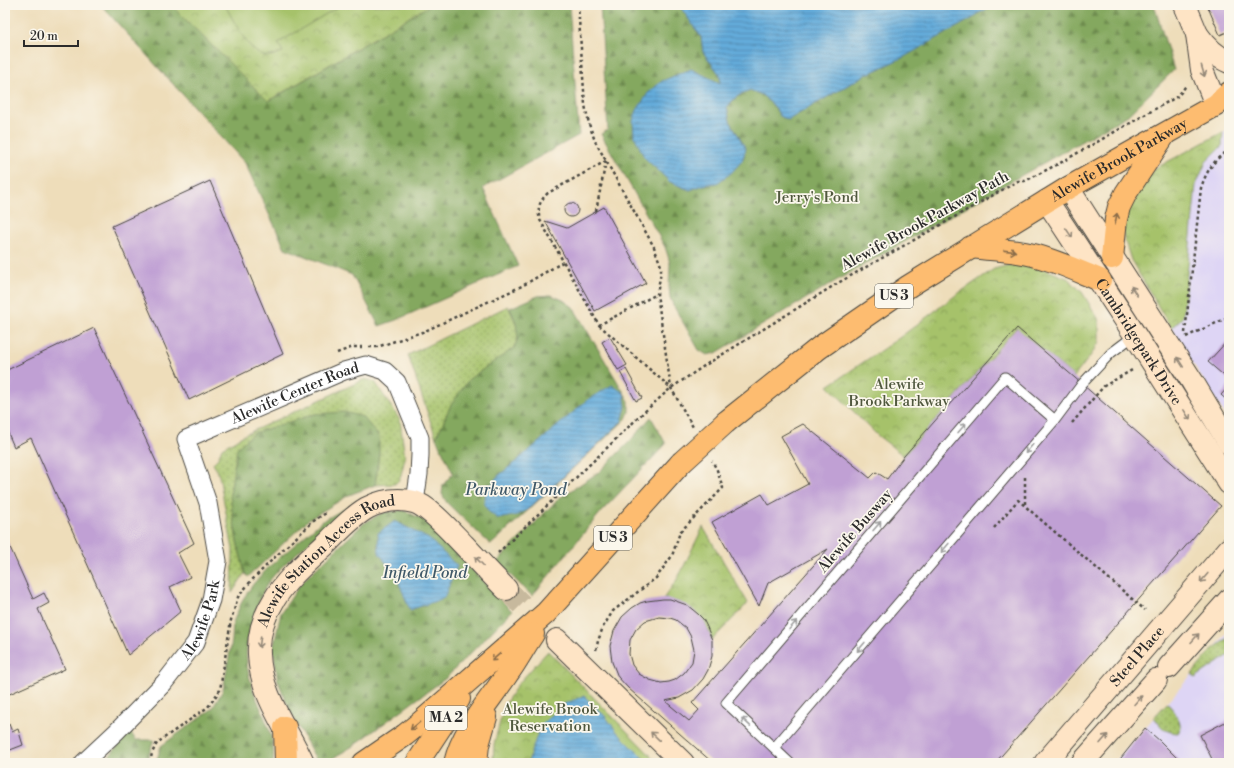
<svg xmlns="http://www.w3.org/2000/svg" width="1234" height="768" font-family="'Libre Bodoni',serif">
  <style>
    .built { fill: #ded5f5 }
    .grass { fill: url(#grass-dots); stroke: #68764a }
    .forest { fill: url(#forest-firs); stroke: #586a44 }
    .park { fill: url(#park-crowns); stroke: #68764a }
    .pitch { fill: #a6c26a; stroke: #68764a }
    .water { fill: url(#water-rules); stroke: #476b82 }
    .building { fill: #c0a0d4; fill-rule: evenodd }
    .lines { fill: none; stroke-linecap: round; stroke-linejoin: round }
    .secondary-tunnel { stroke: #c7b99d; stroke-width: 22; stroke-dasharray: 22 11; stroke-linecap: butt }
    .lane-casing { stroke: #484640; stroke-width: 11 }
    .street-casing { stroke: #484640; stroke-width: 19 }
    .secondary-casing { stroke: #484640; stroke-width: 24 }
    .highway-casing { stroke: #484640; stroke-width: 24 }
    .path { stroke: #484640; stroke-width: 2.5; stroke-dasharray: 3 3; stroke-linecap: butt }
    .lane { stroke: #fff; stroke-width: 9 }
    .street { stroke: #fff; stroke-width: 17 }
    .secondary { stroke: #fee4c5; stroke-width: 22 }
    .highway { stroke: #fdbc6f; stroke-width: 22 }
    .highway-bridge-casing { stroke: #484640; stroke-width: 24; stroke-linecap: butt }
    .highway-bridge { stroke: #fdbc6f; stroke-width: 22 }
    .oneway { stroke: #948878 }
    .oneway2 { stroke: #8a6c4a }
    .oneway3 { stroke: #a0a0a0 }
    .labels { text-anchor: middle; dominant-baseline: central; stroke-width: 3.5; stroke-linejoin: round; paint-order: stroke }
    .shield { fill: #fbf7ec; stroke: #696865; stroke-width: 1 }
    .shield-label { font-size: 14px; font-weight: bold; fill: #2b2b2b }
    .street-label { font-size: 15px; fill: #2b2b2b; stroke: #fbf7ec }
    .park-label { font-size: 15px; fill: #50583e; stroke: #fbf7ec }
    .water-label { font-size: 16px; font-style: italic; fill: #3f5868; stroke: #fbf7ec }
  </style>
  <defs>
    <pattern id="grass-dots" width="8" height="8" patternUnits="userSpaceOnUse"><rect width="8" height="8" fill="#a6c26a"/><path d="M2 2h.1M6 6h.1" fill="none" stroke="#879e57" stroke-width="1.8" stroke-linecap="round"/></pattern>
    <pattern id="forest-firs" width="22" height="20" patternUnits="userSpaceOnUse"><rect width="22" height="20" fill="#84a85e"/><path d="M5 1l3.5 6h-7zM16 11l3.5 6h-7z" fill="#6c894e"/></pattern>
    <pattern id="park-crowns" width="20" height="18" patternUnits="userSpaceOnUse"><rect width="20" height="18" fill="#a6c26a"/><path d="M2 6a3 3 0 1 1 6 0M12 15a3 3 0 1 1 6 0" fill="none" stroke="#879e57"/></pattern>
    <pattern id="water-rules" width="6" height="5" patternUnits="userSpaceOnUse"><rect width="6" height="5" fill="#63abda"/><path d="M0 2.5h6" fill="none" stroke="#528bb1"/></pattern>
  </defs>
  <rect width="100%" height="100%" fill="#fbf7ec"/>
  <filter id="ink" filterUnits="userSpaceOnUse"><feTurbulence type="fractalNoise" baseFrequency=".025" numOctaves="2"/><feDisplacementMap in="SourceGraphic" scale="8" xChannelSelector="R" yChannelSelector="G"/><feConvolveMatrix kernelMatrix="1 2 1 2 8 2 1 2 1" color-interpolation-filters="sRGB"/></filter>
  <filter id="wash" filterUnits="userSpaceOnUse"><feTurbulence type="fractalNoise" baseFrequency=".012" numOctaves="4" result="noise"/><feDisplacementMap in="SourceGraphic" scale="16" xChannelSelector="R" yChannelSelector="G"/><feGaussianBlur stdDeviation="0.9" result="paint"/><feColorMatrix in="noise" values="0 0 0 0 0 0 0 0 0 0 0 0 0 0 0 0 0 1.4 0 .05"/><feComposite in="paint" operator="in"/></filter>
  <g filter="url(#wash)">
    <rect width="100%" height="100%" fill="#eeddba"/>
    <path class="built" d="M1229 129V421L1171 328 1183 317 1196 185 1206 162 1222 146 1223 132Z
      M1229 631V763H1114L1180 688Z"/>
    <path class="grass" d="M508 306 516 323 518 338 514 348 496 361 451 405 436 438 408 355Z
      M365 379 375 382 400 420 405 458 400 479 395 484 375 485 379 453 315 414 254 433 233 474 230 495 237 541 245 573 232 593 233 550 219 476 213 463 218 458 222 448 244 435Z
      M1229 637V655L1195 678 1192 674 1213 649Z
      M1167 703C1174 710 1179 718 1181 728L1178 733C1164 732 1162 728 1154 717Z"/>
    <path class="forest" d="M101 5H171L269 101 430 5H569L579 135 483 188 518 266 396 320 379 326 352 275 285 248 245 163Z
      M600 5H679L701 37 703 52 720 75V84L715 82 658 170 670 182 690 190 703 185 717 183 746 149 730 121 727 108C734 98 740 94 750 90L762 95 774 106 780 116 788 120 865 75 883 67 973 18 979 13 994 5H1154L1174 70 1128 115 832 283 716 353 707 355 699 350 673 305 670 297 669 287 670 264 668 256 665 247 601 134 608 130Z
      M551 295 563 300 573 307 629 401V412L626 419 493 543 490 544 447 503 442 494 443 485 453 473 436 438 451 405 469 379 514 348 518 338 516 323 510 308 538 296Z
      M344 412 363 417 379 437V453L375 485 349 495 308 520 248 577 245 573 237 541 230 495 237 448 254 433 315 414Z
      M651 417 666 444 601 512 532 596 497 562 558 499 599 472 630 441Z
      M356 502C335 519 315 536 296 554 289 560 282 566 276 573 268 581 263 591 259 602 249 627 242 651 250 679 257 707 277 733 273 763H156L161 746 212 709 223 690 232 640 233 622 243 599 254 583 271 565 321 522Z
      M403 510 426 521 512 611 446 678 353 746 325 763H318L290 711 278 681 273 649 281 613 301 583 363 524 382 513Z
      M130 732 136 740H154L150 751 149 763H103Z"/>
    <path class="park" d="M171 5H430L268 101Z
      M1223 132 1222 146 1206 162 1196 185 1183 317 1171 328 1131 260 1123 235 1126 212 1135 190 1156 168Z
      M1014 264H1032L1069 279 1082 292 1099 320V342L1091 355 1074 377 1016 328 904 456 877 435 828 386 899 338 956 295 994 269Z
      M703 527 748 603 712 640C705 616 688 601 663 599L678 578Z
      M548 651 658 763H493L494 744 505 704 518 684Z"/>
    <path class="pitch" d="M225 5H341L278 43 283 52C277 54 271 57 264 56 248 52 233 19 225 5Z"/>
    <path class="water" d="M679 5H994L979 13 973 18 904 57 865 75 788 120 780 116 774 106 762 95 750 90C740 94 733 98 727 108L730 121 746 149 742 161 731 173 717 183 703 185 690 190 670 182 644 157 634 135 633 121 637 110 648 93 662 81 691 69 720 83V75L703 52 701 37Z
      M612 385 624 393 626 407 622 421 590 452 527 510 517 515 498 519 488 511 484 504 486 492 497 477 531 449 586 401Z
      M395 521 429 539 457 566 444 598 410 610 397 578 379 553 378 533Z
      M584 696 605 716 618 733 648 763H528L531 752 541 725 564 704Z"/>
    <g id="blocks">
      <path class="building" d="M1207 5H1229V31L1220 35Z
        M210 181 283 354 189 400 112 226Z
        M564 210a7 7 0 1 1 14 0a7 7 0 1 1-14 0Z
        M604 207 646 283 595 311 545 221 567 228Z
        M94 328 194 543 178 553 190 577 170 587 181 611 128 655 31 438 14 447 5 426V371Z
        M1017 328 1082 384 1221 506 995 763H713L628 688 618 677 612 662 610 646 614 631 622 617 632 608 640 603 647 601 663 599H670L687 605 698 614 703 619 707 627 712 640V656L708 670 703 679 693 690 679 698 665 701 689 721 699 710 692 703 828 549 768 583 759 606 712 522 762 494 769 505 808 484 781 436 803 424 870 478 876 472 887 479 904 456ZM659 617 670 618 676 620 686 628 691 637 694 650 692 662 684 673 675 680 669 682 661 683 650 680 639 674 632 665 629 654 630 640 636 629 645 621Z
        M610 337 627 365 618 370 602 342Z
        M1229 339V380L1208 362Z
        M626 369 642 398 636 401 620 372Z
        M1229 386V402L1221 395Z
        M5 536 33 599 44 593 49 603 38 609 65 669 5 696Z
        M1229 720V763H1214L1200 735Z
        M9 724 12 732 18 729 23 745 5 752V726Z
        M1145 728 1160 741 1182 763H1117Z"/>
    </g>
  </g>
  <g filter="url(#ink)">
    <use href="#blocks" fill-opacity="0" stroke="#484640" stroke-width="1"/>
    <g class="lines">
      <path class="secondary-tunnel" d="M506 589 557 640"/>
      <defs>
        <path id="lane" d="M774 748 1055 420 1082 384 1111 353 1135 335
          M790 763 726 703 1005 377 1055 420"/>
        <g id="street">
          <path id="s1" d="M83 763 116 732 164 683 196 642 211 600 218 561 208 503 186 439 344 371 366 365 385 371 397 382 420 438V455L419 474 415 502"/>
        </g>
        <g id="secondary">
          <path d="M1185 5 1197 34 1202 70 1216 105"/>
          <path d="M1197 34C1206 47 1215 56 1229 62"/>
          <path d="M1068 188 1192 381 1229 443"/>
          <path id="s2" d="M1047 201 1126 321 1229 483"/>
          <path d="M557 640 683 763"/>
          <path d="M1169 667 1229 600"/>
          <path id="s3" d="M303 763C287 728 260 694 259 654 258 635 264 616 274 600 288 576 311 559 330 540 341 529 353 516 367 508 381 501 398 498 414 502 429 506 453 534 464 545 478 560 492 575 506 589"/>
          <path id="s4" d="M1045 763 1229 549"/>
          <path d="M1082 763 1156 680"/>
        </g>
        <g id="highway">
          <path d="M971 247C987 249 1003 250 1018 252 1046 256 1073 269 1100 280"/>
          <path d="M1112 258 1116 219 1119 207 1126 193 1163 137"/>
          <path id="s5" d="M726 422 819 348 909 286 1068 188 1216 105 1229 93"/>
          <path d="M285 727 286 763"/>
          <path d="M364 763 405 735 421 722 546 613 681 463"/>
          <path d="M417 763 459 699"/>
          <path d="M455 763C463 729 489 702 508 673 517 661 524 647 533 634"/>
          <path d="M476 763 478 745 486 717"/>
        </g>
      </defs>
      <use href="#lane" class="lane-casing"/>
      <use href="#street" class="street-casing"/>
      <use href="#secondary" class="secondary-casing"/>
      <use href="#highway" class="highway-casing"/>
      <path class="path" d="M578 5 585 105 589 124 595 141 654 247 661 266V272L657 294 671 388 693 427
        M606 161 548 193C539 201 537 209 540 220L599 325 657 294
        M596 211 606 161
        M599 325 671 388
        M1185 333 1201 188C1206 172 1214 159 1229 150
        M1186 337 1229 317
        M369 347H377L425 331 522 286 563 262
        M337 353 353 347H362
        M1072 423 1104 386 1134 369
        M1025 477V507
        M994 528 1018 500 1145 610
        M498 553 643 413 671 388 707 364 838 283 1018 181H1025L1060 163 1178 96 1185 87 1186 86
        M596 650 598 641 603 627 613 611 656 578 672 556 680 532 723 488 717 470 712 461
        M150 763 152 753 157 743 208 707 220 690 231 620 238 597 251 581 275 557 316 519 328 512"/>
      <use href="#lane" class="lane"/>
      <use href="#street" class="street"/>
      <use href="#secondary" class="secondary"/>
      <use href="#highway" class="highway"/>
      <defs>
        <path id="highway-bridge" d="M681 463 726 422"/>
      </defs>
      <use href="#highway-bridge" class="highway-bridge-casing"/>
      <use href="#highway-bridge" class="highway-bridge"/>
    </g>
    <defs><path id="oneway-shaft" d="M-6 0H5M1.5-3L5.5 0L1.5 3" fill="none" stroke-width="1.6" stroke-linecap="round" stroke-linejoin="round"/></defs>
    <g class="oneway">
      <use href="#oneway-shaft" transform="translate(1203 71) rotate(74)"/>
      <use href="#oneway-shaft" transform="translate(1069 233) rotate(56)"/>
      <use href="#oneway-shaft" transform="translate(1134 291) rotate(-123)"/>
      <use href="#oneway-shaft" transform="translate(1180 362) rotate(-123)"/>
      <use href="#oneway-shaft" transform="translate(1187 415) rotate(58)"/>
      <use href="#oneway-shaft" transform="translate(479 561) rotate(-134)"/>
      <use href="#oneway-shaft" transform="translate(1204 578) rotate(130)"/>
      <use href="#oneway-shaft" transform="translate(1195 638) rotate(-48)"/>
      <use href="#oneway-shaft" transform="translate(260 642) rotate(97)"/>
      <use href="#oneway-shaft" transform="translate(1138 700) rotate(-48)"/>
      <use href="#oneway-shaft" transform="translate(655 736) rotate(-136)"/>
      <use href="#oneway-shaft" transform="translate(1104 739) rotate(-49)"/>
    </g>
    <g class="oneway2">
      <use href="#oneway-shaft" transform="translate(1116 219) rotate(-80)"/>
      <use href="#oneway-shaft" transform="translate(1010 251) rotate(6)"/>
      <use href="#oneway-shaft" transform="translate(496 657) rotate(139)"/>
      <use href="#oneway-shaft" transform="translate(415 726) rotate(141)"/>
    </g>
    <g class="oneway3">
      <use href="#oneway-shaft" transform="translate(962 428) rotate(-49)"/>
      <use href="#oneway-shaft" transform="translate(1029 449) rotate(130)"/>
      <use href="#oneway-shaft" transform="translate(877 526) rotate(-49)"/>
      <use href="#oneway-shaft" transform="translate(945 548) rotate(130)"/>
      <use href="#oneway-shaft" transform="translate(793 625) rotate(-49)"/>
      <use href="#oneway-shaft" transform="translate(861 647) rotate(130)"/>
      <use href="#oneway-shaft" transform="translate(746 722) rotate(-137)"/>
    </g>
  </g>
  <g class="labels">
    <g class="shield">
      <rect x="875" y="284" width="38" height="24" rx="3"/>
      <rect x="594" y="526" width="38" height="24" rx="3"/>
      <rect x="425" y="706" width="42" height="24" rx="3"/>
    </g>
    <g class="shield-label">
      <text x="894" y="296">US 3</text>
      <text x="613" y="538">US 3</text>
      <text x="446" y="718">MA 2</text>
    </g>
    <g class="street-label">
      <text stroke="none"><textPath href="#s5" startOffset="473">Alewife Brook Parkway</textPath></text>
      <text transform="translate(925 221) rotate(-29)">Alewife Brook Parkway Path</text>
      <text stroke="none"><textPath href="#s2" startOffset="168">Cambridgepark Drive</textPath></text>
      <text stroke="none"><textPath href="#s1" startOffset="495">Alewife Center Road</textPath></text>
      <text transform="translate(855 531) rotate(-49)">Alewife Busway</text>
      <text stroke="none"><textPath href="#s3" startOffset="241">Alewife Station Access Road</textPath></text>
      <text stroke="none"><textPath href="#s1" startOffset="188">Alewife Park</textPath></text>
      <text stroke="none"><textPath href="#s4" startOffset="141">Steel Place</textPath></text>
    </g>
    <g class="park-label">
      <text x="817" y="197">Jerry's Pond</text>
      <text x="899" y="384">Alewife<tspan x="899" dy="17">Brook Parkway</tspan></text>
      <text x="550" y="709">Alewife Brook<tspan x="550" dy="17">Reservation</tspan></text>
    </g>
    <g class="water-label">
      <text x="516" y="490">Parkway Pond</text>
      <text x="425" y="573">Infield Pond</text>
    </g>
  </g>
  <rect width="1234" height="768" fill="none" stroke="#fbf7ec" stroke-width="20"/>
  <path d="M24 40v6h54v-6" fill="none" stroke="#2b2b2b" stroke-width="2"/>
  <text x="30" y="40" font-size="12" fill="#2b2b2b" stroke="#fbf7ec" stroke-width="3" paint-order="stroke">20 m</text>
</svg>
